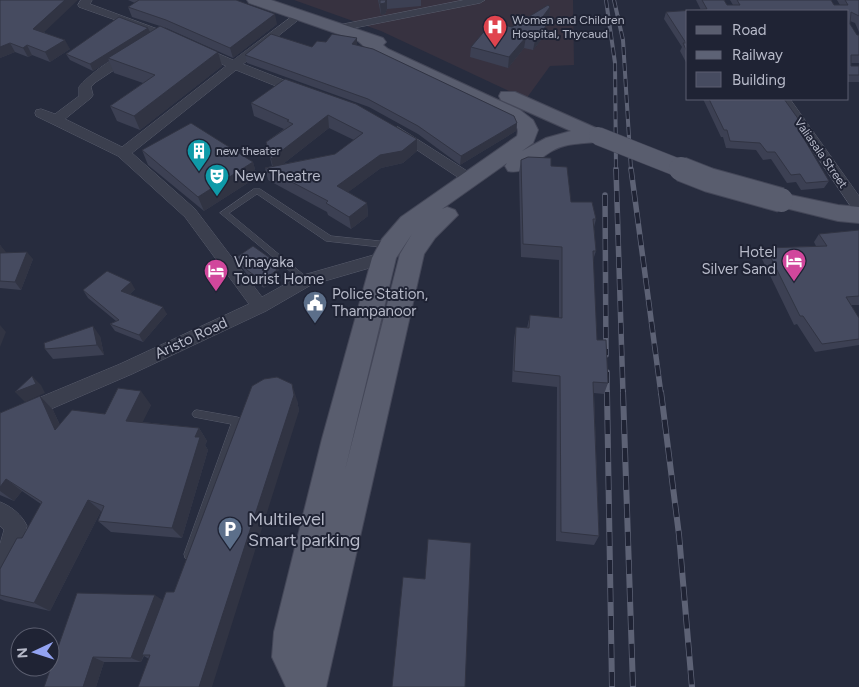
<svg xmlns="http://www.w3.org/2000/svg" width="859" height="687" font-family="Figtree,sans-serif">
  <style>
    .medical { fill: #373240 }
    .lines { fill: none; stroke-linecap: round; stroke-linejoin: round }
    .service-casing { stroke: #585c6c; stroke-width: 1 }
    .minor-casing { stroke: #585c6c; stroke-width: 1 }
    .primary-casing { stroke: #444758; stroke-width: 2 }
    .service { fill: #3b3f4e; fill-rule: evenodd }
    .minor { fill: #3b3f4e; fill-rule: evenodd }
    .primary { fill: #595d6e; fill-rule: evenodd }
    .rail-far2-casing { stroke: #5d6275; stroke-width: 4 }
    .rail-far1-casing { stroke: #5d6275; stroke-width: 5.5 }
    .rail-casing { stroke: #5d6275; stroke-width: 6 }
    .rail-far2 { stroke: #1f2334; stroke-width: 2.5; stroke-dasharray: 8; stroke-linecap: butt }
    .rail-far1 { stroke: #1f2334; stroke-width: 4; stroke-dasharray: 11; stroke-linecap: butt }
    .rail { stroke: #1f2334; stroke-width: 4.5; stroke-dasharray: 14; stroke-linecap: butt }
    .primary-bridge-far1-casing { stroke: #444758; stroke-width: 19; stroke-linecap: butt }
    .primary-bridge-casing { stroke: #444758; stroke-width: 26; stroke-linecap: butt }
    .primary-bridge-far1 { stroke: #595d6e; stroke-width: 18 }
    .primary-bridge { stroke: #595d6e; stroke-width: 24 }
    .wall { fill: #3c4053; fill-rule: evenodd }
    .shaded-wall { fill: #313443 }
    .building { fill: #464b60; stroke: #313443 }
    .labels { text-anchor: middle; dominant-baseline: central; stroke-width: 4; stroke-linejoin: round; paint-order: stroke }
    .far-poi-label { font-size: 12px; fill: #b7bac9; stroke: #1f2334; text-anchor: start }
    .far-street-label { font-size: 12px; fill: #b7bac9; stroke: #1f2334 }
    .poi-label { font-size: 15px; fill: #b7bac9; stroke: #1f2334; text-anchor: start }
    .street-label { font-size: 15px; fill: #b7bac9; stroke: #1f2334 }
    .near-poi-label { font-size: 18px; fill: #b7bac9; stroke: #1f2334; text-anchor: start }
  </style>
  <rect width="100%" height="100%" fill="#272c3e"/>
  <path class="medical" d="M294 0H573L574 65 550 66 526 99 381 31Z"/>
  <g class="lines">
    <defs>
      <path id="service" d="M254 189H260L331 236 389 242 393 245 389 248 326 241 257 194 229 213 310 280 309 282H303L220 213Z
        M197 410 237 417 240 418 242 421 194 554 193 558 189 559 185 558 184 554 231 424 194 417 192 414 194 411Z"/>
      <path id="minor" d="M81 0H92L90 4 182 38 176 41 172 40 79 7 78 5Z
        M464 0H485L480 3 339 31 333 28 339 25Z
        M298 12 302 13V17L243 64 304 88 306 91 304 94H296L236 70 132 153 195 209 262 297 300 276 384 252 390 254 392 258 390 262 311 285 266 311 132 374 0 431V414L120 364 249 304 185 217 118 156 36 116 35 113 36 110 41 109 55 114 79 96V87C86 77 123 48 135 52V56L96 82 91 87 93 95 91 98 65 119 122 147 226 66 195 51V47H203L233 60Z
        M778 99H790L859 196V212L854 211Z
        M398 127 475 176 477 179 475 182H465L393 134 391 131Z
        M0 502C11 506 22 515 27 526L11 580 8 588 0 591V544L4 530 0 526Z"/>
      <path id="primary" d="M247 0H271L383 38 386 42 383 45 388 49 520 110 533 120 538 130 533 143 522 151 546 138 571 131 501 100 499 96 501 92H515L605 132 608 136 605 140C587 145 569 141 552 151 538 159 525 175 508 171L505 166 507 163 442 209 447 207 455 210 458 215 435 238 424 254 326 687H286L272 657 274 632 322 439 372 258 382 239 401 217 517 136C520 126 514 123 506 118L376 57 358 41 249 3ZM412 234 400 254 345 470 396 258Z
        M781 193 838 205 859 207V223L838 221 773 205 770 200 773 195Z"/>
    </defs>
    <use href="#service" class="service-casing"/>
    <use href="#minor" class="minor-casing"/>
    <use href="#primary" class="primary-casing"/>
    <use href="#service" class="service"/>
    <use href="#minor" class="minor"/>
    <use href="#primary" class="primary"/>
    <defs>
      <path id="rail-far2" d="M606 0 615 63 616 170
        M614 0 623 40 631 170"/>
      <path id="rail-far1" d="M616 169 623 394
        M631 169 661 394
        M605 195 606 355
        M607 372V394"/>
      <path id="rail" d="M607 392 612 687
        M623 392 633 687
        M661 392 679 535 692 687"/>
    </defs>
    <use href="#rail-far2" class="rail-far2-casing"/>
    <use href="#rail-far1" class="rail-far1-casing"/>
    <use href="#rail" class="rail-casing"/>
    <use href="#rail-far2" class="rail-far2"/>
    <use href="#rail-far1" class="rail-far1"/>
    <use href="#rail" class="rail"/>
    <defs>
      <path id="primary-bridge-far1" d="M598 136 684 170"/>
      <path id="primary-bridge" d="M681 169 709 180 781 200"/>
    </defs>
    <use href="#primary-bridge-far1" class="primary-bridge-far1-casing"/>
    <use href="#primary-bridge" class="primary-bridge-casing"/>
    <use href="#primary-bridge-far1" class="primary-bridge-far1"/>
    <use href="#primary-bridge" class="primary-bridge"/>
  </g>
  <path class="wall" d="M0 0 44 32 70 49 50 62 32 55 28 57 15 52 0 58Z
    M128 0H236L277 24 233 58 164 27 222 66 140 130 117 121 110 106 143 83 114 73 109 61 93 71 70 60 66 54 150 32 160 26 132 17 128 7 135 3Z
    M378 0H421V6L387 9 385 14 381 15Z
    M696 0H724L727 5H733L730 0H831L834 5H840L837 0H859V32L855 23 850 21V24L857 35H859V63H851V66H859V82H848V11H688V66L680 51 682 47 664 19 666 12 701 10Z
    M550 7 549 17 543 25 544 36 533 50 524 48 508 68 470 57 471 47 498 31 512 27Z
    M326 42 357 45 517 123 516 131 460 165 418 134 369 107 247 63 245 55 312 47Z
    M285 79 417 151 403 163 381 168 348 192 367 203 368 216 351 229 328 215 327 212 268 180 265 168 272 166 266 142 284 129 254 116 251 103ZM329 128 354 140 335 154 283 164Z
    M703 99H784L804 127 800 133 829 181 824 188 801 190 796 182 787 183 771 159 763 160 756 150 726 148 723 137H721Z
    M142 150 253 162 257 177 204 211 148 165Z
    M521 160 551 166 571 202 596 219 594 227 596 251 593 260 597 340 608 383 604 394 594 393 599 536 594 545 556 541 557 387 512 382 514 339 516 327 527 328 530 315 559 318V260L521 257 519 173Z
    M859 230V305H851L859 318V345L815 352 797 324 794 325 761 257 766 248 816 246 814 242 819 234Z
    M0 245 6 253 33 259 21 290 0 288Z
    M237 257 277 263 279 270 277 271 279 277 264 288 249 277 240 265Z
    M135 289 129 295 167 314 143 342 115 331 110 324 116 321 88 298 83 290Z
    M100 336 104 355 53 359 45 349Z
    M40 396 53 410 60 425 105 414 151 405 142 422 199 428 207 441 205 445 208 450 182 538 111 532 98 521 102 512 101 511 50 611 5 601 0 599V569L22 538 41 504 22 491 14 501 0 495V413Z
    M297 400 299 411 149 659 144 656 141 662H104L96 687 77 593 163 601 174 592Z"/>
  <path class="shaded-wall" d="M65 0H78L38 38 33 29Z
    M386 0H387V9L385 14 381 15 380 4Z
    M550 7 549 17 536 33 538 23Z
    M275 14 277 24 233 58 230 48Z
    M546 26 544 36 533 50 535 40Z
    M148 28 151 34 108 58 109 61 93 71 90 64Z
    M526 37 524 48 508 68 509 57Z
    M357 38V47L352 44Z
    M65 40 70 49 50 62 45 52Z
    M10 43 15 52 0 58V47Z
    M27 45 32 55 28 57 23 48Z
    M218 52 222 66 140 130 134 116Z
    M328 115 329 128 274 171 271 159Z
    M517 123 516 131 460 165 461 156Z
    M417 139V151L403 163 381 168 339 199 337 186 380 155Z
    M253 162 257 177 204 211 198 197Z
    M367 203 368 216 351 229 349 217Z
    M0 245 6 252V261L0 253Z
    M27 252 33 259 21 290 15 282Z
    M277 263 279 270 277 271 279 277 264 288 262 281 272 266Z
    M131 282 135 289 125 299 121 291Z
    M163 307 167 314 143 342 139 335Z
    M0 325 6 332 0 347Z
    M93 326 100 336 104 355 97 345Z
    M32 376 41 385 45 393 25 402 15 392Z
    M292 384 297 400 299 411 212 687H199Z
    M141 391 151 405 137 434 126 421Z
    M40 396 53 410 68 443 55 430Z
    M199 428 207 441 205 445 208 450 182 538 172 528 195 437Z
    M6 479 22 491 14 501 0 491V487Z
    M88 500 101 511 50 611 34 603Z
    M155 595 164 601 141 662 131 658Z
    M93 657 104 662 96 687H83Z"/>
  <path class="building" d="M0 0H65L33 29 65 40 45 52 27 45 23 48 10 43 0 47Z
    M139 0H236L275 14 230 48 166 20 128 7Z
    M380 0H386L385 3 380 4Z
    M702 0H724L727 5H740L737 0H831L834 5H848L845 0H859V16L851 12 850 24 857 35H859V55H851V66H859V75H848V11H688V54L683 43H686L666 12 707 9Z
    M548 5 550 7 538 23 546 26 535 40 526 37 509 57 471 47 487 28 498 31 504 25 512 27Z
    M119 17 148 28 90 64 66 54Z
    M160 26 218 52 134 116 110 106 155 75 108 58Z
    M271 34 312 47 317 41 326 42 332 34 357 38 352 44 373 49 514 116 517 123 461 156 418 126 368 99 245 55Z
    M285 79 356 104 417 139 402 151 380 155 337 186 367 203 349 217 326 203 328 201 265 168 335 154 363 133 328 115 271 159 266 142 293 124 287 121 289 120 251 103Z
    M709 99H784L804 127H797L829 181 806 183 800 174 791 175 775 152H767L760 143 730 141 727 130H724Z
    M191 123 253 162 198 197 142 150Z
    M528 157 551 158V166L567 167 571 202H592L596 219H593L596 251H593L597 340H606L608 383 593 382 599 536 561 532 560 376 514 371 516 327 529 328 530 315 562 318V247L523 244 521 160Z
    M859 230V296L846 297 859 318V339L822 344 803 316H800L766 248 827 246 819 234Z
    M253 246 277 263 272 266 277 270 262 281 247 270 237 257Z
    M27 252 15 282 0 281V253Z
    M107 271 131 282 121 291 163 307 139 335 110 324 119 320 83 290Z
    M93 326 97 345 45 349 44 343Z
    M32 376 36 384 15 392Z
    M277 377 292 384 294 395 199 687H138L150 655H142L166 592H174L252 386 264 379Z
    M118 388 141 391 126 421 199 428 195 437H200L172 528 98 521 104 506 88 500 34 603 0 595V569L17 538H22L42 502 6 479 0 487V413L40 396 55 430 72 410 105 414Z
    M428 539 471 543 465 687H392L403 577 425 579Z
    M77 593 155 595 131 658 93 657 83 687H44Z"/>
  <defs>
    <symbol id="hospital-pin" viewBox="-11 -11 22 30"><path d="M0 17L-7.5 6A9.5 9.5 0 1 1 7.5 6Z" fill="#e0444e" stroke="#1f2334"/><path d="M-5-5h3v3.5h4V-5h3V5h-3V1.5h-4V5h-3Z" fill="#fff"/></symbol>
    <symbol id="building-pin" viewBox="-11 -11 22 30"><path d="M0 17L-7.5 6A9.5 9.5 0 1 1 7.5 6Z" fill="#0f9aa8" stroke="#1f2334"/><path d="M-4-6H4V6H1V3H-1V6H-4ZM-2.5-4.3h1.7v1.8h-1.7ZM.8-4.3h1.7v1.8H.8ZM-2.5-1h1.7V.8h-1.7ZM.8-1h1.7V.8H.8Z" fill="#fff"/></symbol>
    <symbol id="theatre-pin" viewBox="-11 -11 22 30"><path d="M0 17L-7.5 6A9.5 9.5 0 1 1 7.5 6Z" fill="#0f9aa8" stroke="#1f2334"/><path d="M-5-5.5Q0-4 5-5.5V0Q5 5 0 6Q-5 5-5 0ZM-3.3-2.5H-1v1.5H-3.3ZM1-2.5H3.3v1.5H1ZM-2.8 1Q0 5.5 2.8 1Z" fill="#fff"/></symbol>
    <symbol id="hotel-pin" viewBox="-11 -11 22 30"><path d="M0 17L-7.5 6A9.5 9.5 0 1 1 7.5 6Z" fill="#d1479c" stroke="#1f2334"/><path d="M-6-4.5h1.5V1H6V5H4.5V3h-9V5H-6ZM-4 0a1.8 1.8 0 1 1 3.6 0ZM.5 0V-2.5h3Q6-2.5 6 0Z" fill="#fff"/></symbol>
    <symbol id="civic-pin" viewBox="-11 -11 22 30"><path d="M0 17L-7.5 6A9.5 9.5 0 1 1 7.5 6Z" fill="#5c6f8a" stroke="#1f2334"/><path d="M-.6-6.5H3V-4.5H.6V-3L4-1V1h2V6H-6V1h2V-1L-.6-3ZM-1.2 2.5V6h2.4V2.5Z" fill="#fff"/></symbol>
    <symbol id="parking-pin" viewBox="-11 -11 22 30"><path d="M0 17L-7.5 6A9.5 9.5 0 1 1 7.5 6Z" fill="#5c6f8a" stroke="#1f2334"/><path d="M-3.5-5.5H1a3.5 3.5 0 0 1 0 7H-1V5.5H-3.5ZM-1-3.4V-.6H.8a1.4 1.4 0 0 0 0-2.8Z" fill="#fff"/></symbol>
  </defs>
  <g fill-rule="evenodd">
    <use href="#hospital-pin" x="481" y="13" width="28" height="38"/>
    <use href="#building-pin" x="185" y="137" width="28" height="38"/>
    <use href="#theatre-pin" x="203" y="162" width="28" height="38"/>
    <use href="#hotel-pin" x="780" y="247" width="28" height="38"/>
    <use href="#hotel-pin" x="202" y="257" width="28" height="38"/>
    <use href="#civic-pin" x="301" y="289" width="28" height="38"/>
    <use href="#parking-pin" x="216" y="515" width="28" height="38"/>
  </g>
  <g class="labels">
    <g class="far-poi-label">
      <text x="512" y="20">Women and Children<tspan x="512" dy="14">Hospital, Thycaud</tspan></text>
      <text x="216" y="151">new theater</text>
    </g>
    <g class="far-street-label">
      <text transform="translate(821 153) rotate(55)">Valiasala Street</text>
    </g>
    <g class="poi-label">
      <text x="234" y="176">New Theatre</text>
      <text x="776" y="252" text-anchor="end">Hotel<tspan x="776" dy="17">Silver Sand</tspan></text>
      <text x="234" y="262">Vinayaka<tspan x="234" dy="17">Tourist Home</tspan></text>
      <text x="332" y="294">Police Station,<tspan x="332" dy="17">Thampanoor</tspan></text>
    </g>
    <g class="street-label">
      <text transform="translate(191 338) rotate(-25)">Aristo Road</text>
    </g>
    <g class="near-poi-label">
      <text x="248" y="519">Multilevel<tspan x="248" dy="21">Smart parking</tspan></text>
    </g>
  </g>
  <rect x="686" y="10" width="162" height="90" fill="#1f2334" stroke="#5c5f70"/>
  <rect x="696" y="26" width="25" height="8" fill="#595d6e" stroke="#5c5f70"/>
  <text x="732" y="35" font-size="15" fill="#b7bac9">Road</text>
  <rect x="696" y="51" width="25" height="8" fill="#5d6275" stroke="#5c5f70"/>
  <text x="732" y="60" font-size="15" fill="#b7bac9">Railway</text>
  <rect x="696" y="72" width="25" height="15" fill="#464b60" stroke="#5c5f70"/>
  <text x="732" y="85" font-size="15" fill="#b7bac9">Building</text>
  <g transform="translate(35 652) rotate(266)"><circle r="24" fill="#1f2334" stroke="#5c5f70"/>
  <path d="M0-4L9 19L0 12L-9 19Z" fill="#93a3f2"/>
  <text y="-8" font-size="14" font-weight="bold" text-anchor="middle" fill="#b7bac9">N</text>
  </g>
</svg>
